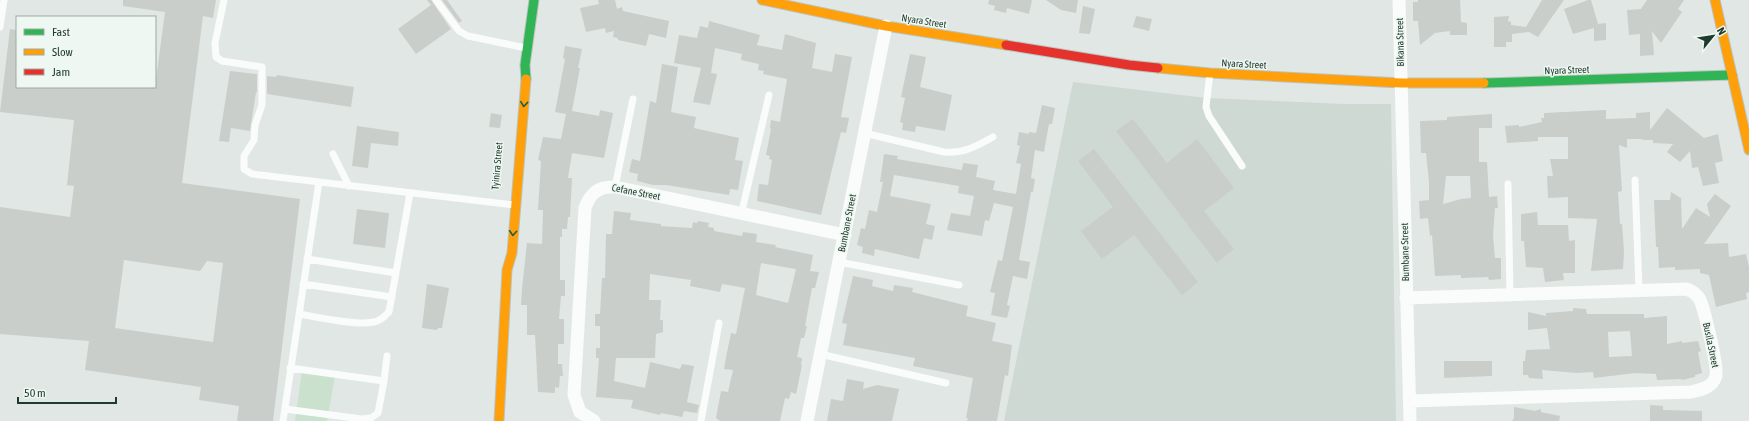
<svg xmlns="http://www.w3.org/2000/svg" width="1749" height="421" font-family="'Asap Condensed',sans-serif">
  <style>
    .built { fill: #ced9d3 }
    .green { fill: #c9e1cd }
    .building { fill: #c9cecb; fill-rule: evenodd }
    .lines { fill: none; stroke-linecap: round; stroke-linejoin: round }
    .fast-casing { stroke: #bac4bf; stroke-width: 11 }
    .slow-casing { stroke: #bac4bf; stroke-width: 11 }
    .jam-casing { stroke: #bac4bf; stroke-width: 11 }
    .lane { stroke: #fafbfb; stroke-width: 7 }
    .street { stroke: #fafbfb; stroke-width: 13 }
    .fast { stroke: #30b455; stroke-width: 9 }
    .slow { stroke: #ff9f0a; stroke-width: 9 }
    .jam { stroke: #e5322d; stroke-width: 9 }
    .oneway { stroke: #245f3a }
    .labels { text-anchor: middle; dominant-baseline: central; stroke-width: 3; stroke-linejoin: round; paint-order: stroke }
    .street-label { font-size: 10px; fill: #1f3a2e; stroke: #eef7f1 }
  </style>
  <rect width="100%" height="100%" fill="#e1e7e4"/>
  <path class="built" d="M1073 82 1206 98 1344 104H1391L1396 421H1004Z"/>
  <path class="green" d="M302 371 335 376 327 421H295Z"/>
  <path class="building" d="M123 0H216L213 18 203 16 182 183 300 199 273 421H237L239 406 199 400 201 387 85 370 89 341 0 334V207L70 217 74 186 67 185 74 120 0 112 10 29 17 30V87H155L165 12 123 6ZM124 260 200 271 207 261 223 263 213 342 115 328Z
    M427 0H431L451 29 416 54 398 29 431 5Z
    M442 0H447L462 21 459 23Z
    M598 0H615L617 9 622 7 623 11 669 21 666 38 649 34 646 46 618 40V38L613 37 614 31 606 33 605 28 586 32 580 8 599 4Z
    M989 0H1032L1029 14 1007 8 1006 13 994 10 995 6 988 4Z
    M1046 0H1078L1076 13 1061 10Z
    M1418 0H1460L1461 22 1467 23V35H1450V31L1435 33 1420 45 1418 21H1413V2H1418Z
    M1542 0H1564L1538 37 1529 32 1512 34V42H1506V47H1494V17L1509 16 1508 21 1511 22V25L1526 27Z
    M1588 0H1591L1598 24 1606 23V40L1594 41V28L1573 34 1564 9Z
    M1647 0H1684L1678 9 1682 12 1661 43 1652 31 1654 55 1640 56V34L1629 35 1627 10 1641 9Z
    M1083 6 1095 9 1090 34 1079 33Z
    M1136 16 1152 19 1149 31 1133 27Z
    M709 21 760 35 757 45 782 50 785 34 816 43 812 68 832 72 835 54 852 57 841 117 849 118 846 133 841 132 821 215 757 201 759 184 768 185 772 160 769 159 770 156 766 155 771 129 770 128 771 120 780 122 787 79 763 74 764 71 758 70 759 64 741 60 742 54 715 48 711 73 717 74 710 105 693 102 701 68 674 63 679 35 697 38 700 26 708 28Z
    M565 46 582 49 578 68H580L572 111 599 116 600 110 613 113 604 158 572 153 568 178H572L570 217H568L567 229H562V237H560V280H565V296H561L559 319H564V344H558V364H562L563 376H560L559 388 555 387V393L538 392 535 335H527V305H521L522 289 527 243 542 244 543 210H538L541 161 538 160 543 137 561 139 566 114 555 112 565 59 563 58Z
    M910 54 926 57 920 87 952 95 945 131 916 126 915 132 902 130 903 123 900 122 905 98 901 97Z
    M662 64 678 67 671 112 696 117 694 128 739 138 735 160 743 161 738 190 730 189 729 195 666 185H653L637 181 638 174 629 172 632 159 640 161 650 101 656 103Z
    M230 71 257 74V93L256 92 250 131 231 128 229 142 219 141Z
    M277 75 354 87 351 107 267 94V76L276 77Z
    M1042 105 1055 108 1052 124H1049L1044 152 1035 150 1031 178 1035 179 1033 192H1031L1019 260 1030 262 1027 279 1013 276 1007 305 1010 306 1007 318 991 315 995 293 990 292 998 260 1002 261 1013 207 994 203 989 221 985 220 982 236 947 230 951 213 970 216 974 196 958 193 959 186 894 175 890 196 931 204 926 224 935 226 932 240 924 238 919 259 875 249 874 256 862 253 863 247 857 245 861 228 865 229 869 210 877 212 883 182H880L884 154 898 156 897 159 962 170 963 163 978 165 976 177 995 181 993 190 1016 194 1021 164 1016 163 1020 146 1017 145 1019 132 1029 134V132L1036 133Z
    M1667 108 1704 138 1718 134 1723 161 1715 163 1719 183 1703 186 1698 167 1692 168 1690 151 1680 162 1667 152 1673 144 1653 143V140H1642L1643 139H1627V148L1619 145 1622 191 1618 192 1620 224H1622L1624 251 1623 269 1591 271 1597 219 1568 218V197L1548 198 1547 176H1553L1550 159H1568V137H1538V141L1507 143 1505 126 1519 125V127L1542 122 1541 118H1544V113L1606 110V119L1636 118V113L1650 112V130Z
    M491 113 502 115 500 128 489 127Z
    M1492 114V128H1479V162H1487L1489 197 1497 196 1498 208H1495L1493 235 1495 258H1501V279L1489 280 1488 277 1461 278V275L1435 276 1432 235 1430 236 1428 218 1420 219 1419 201 1429 200V182L1426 153H1421L1420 121 1447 120V117ZM1446 176H1470L1471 198 1461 199 1443 204Z
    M1133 119 1167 163 1197 139 1234 188 1204 211 1234 249 1217 263 1116 131Z
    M357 126 399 132 398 146 371 143 368 168 352 166Z
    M1094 149 1198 282 1182 295 1134 235 1102 259 1081 231 1113 207 1078 161Z
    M1671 192 1681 198 1682 229 1696 208 1710 217 1707 204 1715 194 1731 206 1704 244 1728 243 1729 257 1746 254 1749 267V292L1746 293 1747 299 1716 307 1709 275 1700 273V269L1675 270V267L1659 268 1658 247H1656L1654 200H1670Z
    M357 209 389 213 385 248 353 244Z
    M614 211 631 213 630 220 661 224V226L692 228 693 222 697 223 698 221 709 223 708 227 714 228V231L742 236 743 232 757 234 756 242 776 245 775 247 813 255 810 271 819 272 815 288H812L805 326H807L804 338H801L797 357 802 358 801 365H802L796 394 791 392 789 399 785 398 780 421H720L716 418 721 391 728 392 733 370 724 369 726 357 731 333 736 334 745 288 722 284 720 292 690 286 691 280 650 274 649 300H661L660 320H663V332L656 334 655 358H616L614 381 645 388 650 362 680 369 682 364 694 366 687 402 699 405 697 413 684 411 682 417 661 413 660 415 631 408 633 400 596 397 599 358H596V348H600V326H595V314H600L602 278H605L606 234H612ZM761 263 796 269 788 303 756 295Z
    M1537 212 1538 225H1568L1569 241 1575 240V273H1563L1564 280 1545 282 1543 268 1526 267 1524 241H1521V214Z
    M853 276 873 280 872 286 893 291 894 285 913 288 912 292 968 306 966 316 996 323 992 341 1012 345 1008 376 1005 375 997 421H967L968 418H966L973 378 913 366 915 358 843 345 847 324 842 323Z
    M427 284 449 288 442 328H438L437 330 422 328Z
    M1573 308 1586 309 1587 314H1644V318L1667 316V344L1682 341V343L1698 341 1701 351 1698 352 1702 373 1695 375V377L1682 380 1681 379 1657 380 1656 374 1635 373 1594 378 1593 372 1577 373 1542 370 1543 379 1529 378 1528 375H1523V361H1525L1526 350 1550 349 1547 328 1528 330V312L1546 316V313L1573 311ZM1630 331 1632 356 1609 357 1608 332Z
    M1444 361H1492V376L1444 378Z
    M847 379 864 382 863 389 877 385 899 389 892 421H827L831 399 843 401Z
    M1650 405 1663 406V410L1702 411V421H1650Z
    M1514 407 1535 411 1541 409V412L1560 416 1559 421H1512L1514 418Z"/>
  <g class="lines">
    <defs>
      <path id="fast" d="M526 79 525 65 534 0
        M1484 83 1732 75"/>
      <path id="slow" d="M762 0 886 26 1006 45
        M1715 0 1749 150
        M1158 68 1210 73 1401 83H1484
        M499 421 507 270 512 253 526 79"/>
      <path id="jam" d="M1006 45 1129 65 1158 68"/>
    </defs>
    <use href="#fast" class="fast-casing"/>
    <use href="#slow" class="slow-casing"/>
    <use href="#jam" class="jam-casing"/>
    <path class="lane" d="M224 0 215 43 216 57 222 61 262 67V105L255 125 254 140 244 156V169L252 174 515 205
      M436 0 459 31 468 36 526 48
      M0 27 4 0
      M1210 73 1206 107 1209 116 1242 166
      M864 133 944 152C963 154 977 146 993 137
      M333 154 349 186
      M1635 180 1639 289
      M1508 184 1510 294
      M615 187 633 99
      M741 215 769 95
      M307 259 396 273
      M839 262 959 285
      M303 284 392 297
      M299 314C317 317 357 326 374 322 381 320 384 317 389 312L410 193
      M820 354 946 383
      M384 381 387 356
      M285 409 362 419 371 418 378 413 384 381 290 368
      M283 421 319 182
      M701 421 719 323"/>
    <path class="street" d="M1399 0 1410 421
      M1406 298 1687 289C1692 291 1696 294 1699 298 1704 306 1718 368 1716 376 1713 387 1701 390 1691 392L1410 401
      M594 421 580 412 574 395 585 208C590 193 599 186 615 187L845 235
      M807 421 886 26"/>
    <use href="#fast" class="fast"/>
    <use href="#slow" class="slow"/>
    <use href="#jam" class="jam"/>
  </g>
  <defs><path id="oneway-chevron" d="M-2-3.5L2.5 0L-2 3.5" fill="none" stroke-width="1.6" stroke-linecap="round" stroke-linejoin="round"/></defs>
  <g class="oneway">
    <use href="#oneway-chevron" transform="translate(524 104) rotate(96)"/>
    <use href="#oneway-chevron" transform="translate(513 233) rotate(94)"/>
  </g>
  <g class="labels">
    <g class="street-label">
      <text transform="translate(924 21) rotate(9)">Nyara Street</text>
      <text transform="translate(1400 42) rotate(-91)">Bikana Street</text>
      <text transform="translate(1244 64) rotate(3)">Nyara Street</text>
      <text transform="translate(1567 70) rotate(-2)">Nyara Street</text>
      <text transform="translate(497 166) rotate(-85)">Tyinira Street</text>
      <text transform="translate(636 192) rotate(11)">Cefane Street</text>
      <text transform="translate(847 223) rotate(-79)">Bumbane Street</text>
      <text transform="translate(1405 252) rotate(-91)">Bumbane Street</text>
      <text transform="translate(1711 345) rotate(78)">Busila Street</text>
    </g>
  </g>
  <rect x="16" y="16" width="140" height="72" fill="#eef7f1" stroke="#9baba3"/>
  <rect x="24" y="29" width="20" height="6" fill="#30b455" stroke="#9baba3"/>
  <text x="52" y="36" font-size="12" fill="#1f3a2e">Fast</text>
  <rect x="24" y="49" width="20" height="6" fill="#ff9f0a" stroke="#9baba3"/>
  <text x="52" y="56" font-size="12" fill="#1f3a2e">Slow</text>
  <rect x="24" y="69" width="20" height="6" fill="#e5322d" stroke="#9baba3"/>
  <text x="52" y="76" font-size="12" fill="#1f3a2e">Jam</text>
  <g transform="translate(1713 36) rotate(60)" stroke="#eef7f1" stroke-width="3" paint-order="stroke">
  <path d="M0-3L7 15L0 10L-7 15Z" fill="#1f3a2e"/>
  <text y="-6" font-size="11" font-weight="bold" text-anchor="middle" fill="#1f3a2e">N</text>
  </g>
  <path d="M18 397v6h98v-6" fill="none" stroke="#1f3a2e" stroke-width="2"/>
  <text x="24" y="397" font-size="12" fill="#1f3a2e" stroke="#eef7f1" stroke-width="3" paint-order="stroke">50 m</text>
</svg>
